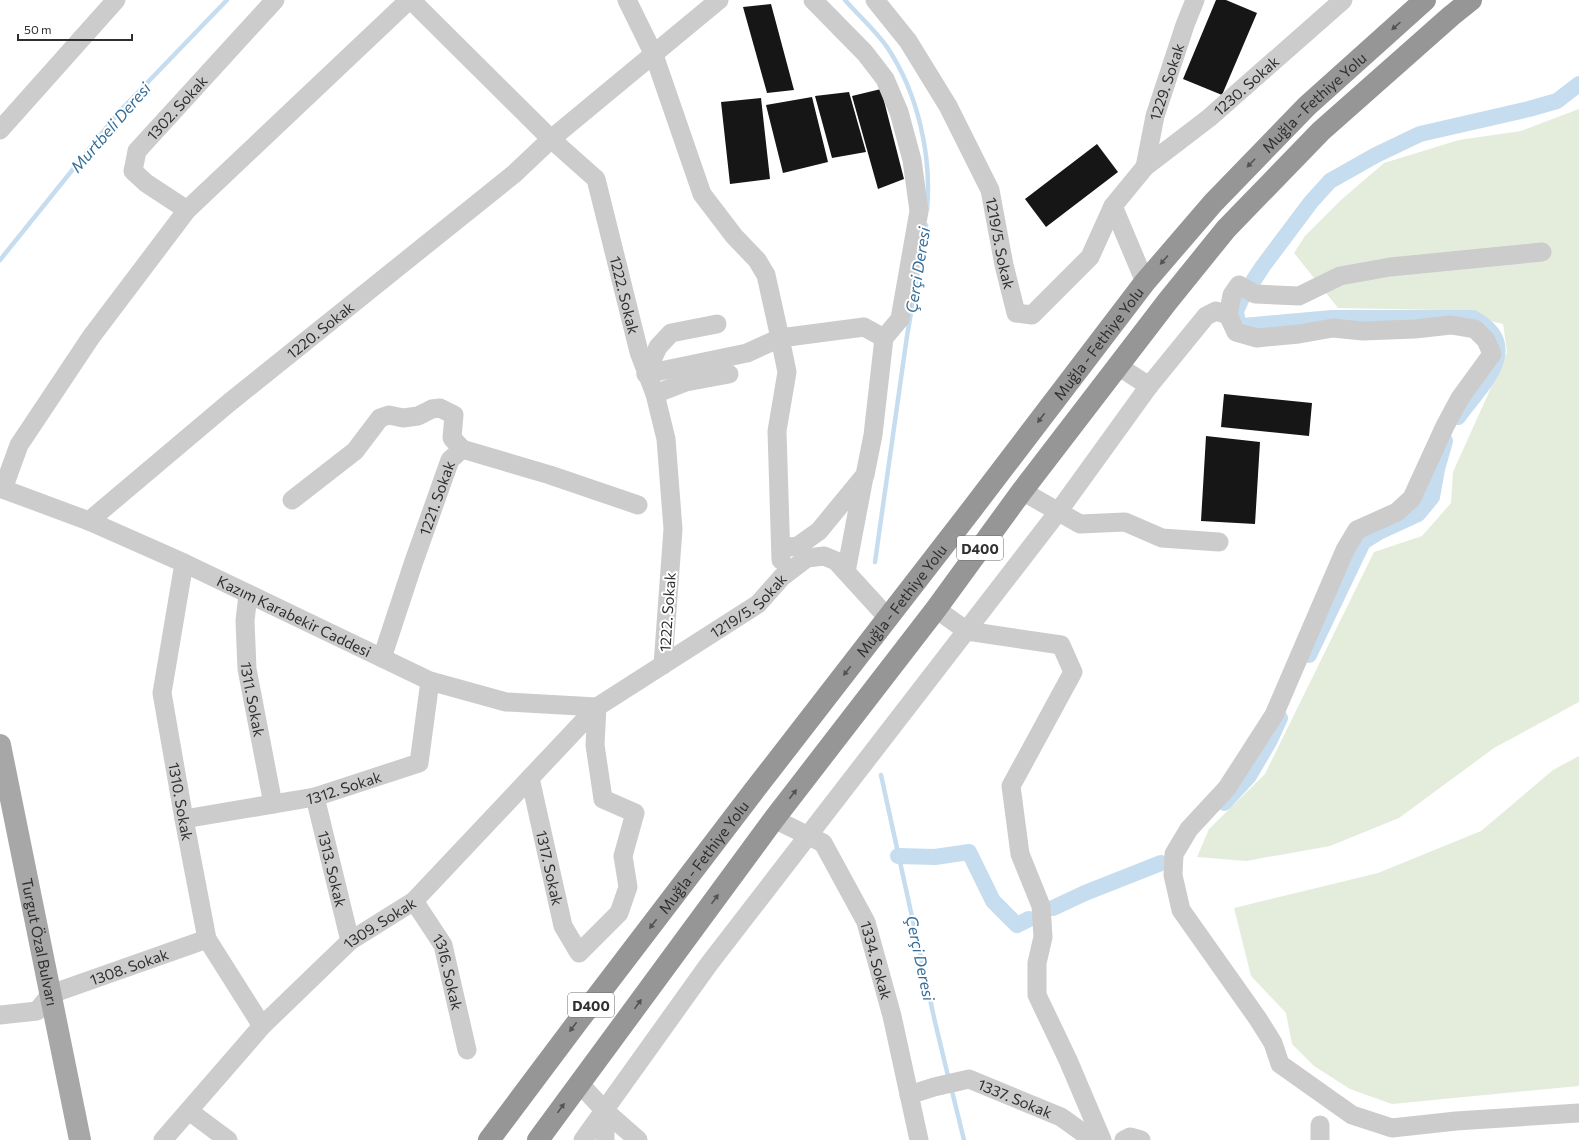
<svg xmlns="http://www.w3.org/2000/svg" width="1579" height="1140" font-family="Commissioner,sans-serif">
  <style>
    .green { fill: #e4eddb }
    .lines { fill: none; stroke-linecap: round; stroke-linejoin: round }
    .stream { stroke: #c6ddef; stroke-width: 4.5 }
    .canal { stroke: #c6ddef; stroke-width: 16 }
    .building { fill: #161616 }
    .minor { stroke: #ccc; stroke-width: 19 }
    .major { stroke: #a7a7a7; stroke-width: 22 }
    .highway { stroke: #969696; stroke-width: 22 }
    .oneway { fill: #535353 }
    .labels { text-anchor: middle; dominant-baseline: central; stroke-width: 4; stroke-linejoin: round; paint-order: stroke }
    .shield { fill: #fff; stroke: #6d6d6d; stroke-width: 1 }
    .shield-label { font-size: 14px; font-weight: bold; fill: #2f2f2f }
    .street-label { font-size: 15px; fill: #2f2f2f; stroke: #fff }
    .water-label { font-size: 16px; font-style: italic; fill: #356e98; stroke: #fff }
  </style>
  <rect width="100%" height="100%" fill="#fff"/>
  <path class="green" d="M1579 109V702L1494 748 1399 818 1330 846 1246 861 1197 857 1209 829 1265 774 1374 552 1422 536 1451 503 1453 472 1507 352 1503 324 1439 310 1338 308 1294 253 1305 236 1341 200 1384 163 1459 140 1521 131Z
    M1579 756V1086L1392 1104 1350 1089 1314 1066 1292 1044 1286 1013 1251 976 1234 908 1378 873 1481 831 1553 770Z"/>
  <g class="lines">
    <path class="stream" d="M845 0C857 14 877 32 887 47 918 93 932 156 927 210
      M0 260 119 112 227 0
      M875 562 907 336 926 225
      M881 775 935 1022 949 1080
      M951 1087 964 1140"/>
    <path class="canal" d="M1458 417C1480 386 1526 347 1473 318H1332L1243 326 1238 324 1236 311 1242 298 1263 266 1311 202 1330 181 1376 155 1420 134 1529 109 1557 101 1579 84
      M1309 655 1363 542 1379 532 1418 514 1432 497 1437 469 1445 441
      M1224 803 1249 776 1270 740 1280 718
      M898 856 935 857 969 852 993 901 1017 925 1029 919
      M1053 908 1085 893 1161 863"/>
  </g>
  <path class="building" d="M1216 0H1226L1257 13 1222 95 1183 79Z
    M771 4 794 90 767 93 743 7Z
    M881 89 904 179 878 189 852 96Z
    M849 92 866 152 832 158 815 96Z
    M812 97 828 162 783 173 766 105Z
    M761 98 770 179 730 184 721 102Z
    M1097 144 1118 172 1046 227 1025 199Z
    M1224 394 1312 403 1309 436 1221 427Z
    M1206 436 1260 442 1255 524 1201 521Z"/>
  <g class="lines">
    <g class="minor">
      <path id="s1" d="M411 0 551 139 596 179 639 352 655 394 666 439 673 529 663 665"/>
      <path d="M627 0 654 55 702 194 734 236 757 260 766 275 780 338 864 327 884 338"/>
      <path id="s2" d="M875 0 908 41 948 106 990 190 1004 265 1016 313 1032 315 1090 257 1113 206 1145 167 1209 118 1343 0"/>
      <path d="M0 130 116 0"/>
      <path id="s3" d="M1145 167 1155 116 1185 25 1195 0"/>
      <path d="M1113 206 1145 282"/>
      <path id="s4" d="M187 210 146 183 133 171 137 151 275 0"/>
      <path d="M1542 252 1390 267 1340 276 1299 296 1255 294 1239 285 1232 295 1228 315 1236 332 1257 338 1299 334 1333 328 1363 331 1415 329 1451 325 1475 329 1486 340 1492 354 1460 398 1445 426 1412 498 1397 512 1357 530 1345 550 1274 715 1227 788 1189 829 1174 854 1173 875 1181 910 1258 1019 1273 1043 1280 1064 1352 1115 1392 1128 1456 1121 1579 1113"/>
      <path d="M1118 366 1149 386 1206 316 1216 311 1228 315"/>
      <path d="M646 374 747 353 780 338 787 372 777 431 781 560"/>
      <path d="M646 374 658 347 671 333 717 324"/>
      <path d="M655 394 686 382 729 374"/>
      <path id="s5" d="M0 488 89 521 184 563 430 681 506 702 597 707"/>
      <path d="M3 489 19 445 91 337 187 210 409 0"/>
      <path d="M1022 491 1080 524 1125 522 1162 538 1219 542"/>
      <path d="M292 500 355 451 380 418 389 415 403 418 418 416 432 409 440 408 454 415 452 438 462 449"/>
      <path id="s6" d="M89 521 230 402 514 174 551 139 719 0"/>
      <path d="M781 548 798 546 819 531 865 475 873 435 884 338 900 319 919 211 912 160 899 112 885 79 865 53 813 0"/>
      <path id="s7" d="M184 563 162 693 184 819 207 939 262 1026"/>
      <path d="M846 572 864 477"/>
      <path id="s8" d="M248 594 245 621 247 669 273 804"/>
      <path d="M936 609 967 631 1061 645 1073 672 1011 786 1020 854 1041 906 1043 937 1037 963V995L1068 1060 1102 1140"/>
      <path id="s9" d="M382 658 413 564 450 460 462 449 550 475 638 505"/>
      <path id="s10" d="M530 778 563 926 579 953 619 913 628 887 623 856 635 813 603 799 595 745 597 707"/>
      <path id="s11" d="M315 797 350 941"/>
      <path id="s12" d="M184 819 315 797 419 763 430 681"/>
      <path id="s13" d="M774 819 823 843 866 922 892 1016 919 1140"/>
      <path id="s14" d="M414 901 443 945 467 1050"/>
      <path id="s15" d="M0 1015 37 1011 51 994 207 939"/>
      <path d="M579 1083 605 1111V1140"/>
      <path id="s16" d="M909 1095 934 1087 969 1079 1061 1117 1093 1140"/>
      <path d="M189 1111 228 1140"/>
      <path d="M605 1111 638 1140"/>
      <path id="s17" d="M163 1140 262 1026 350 941 414 901 597 707 758 604 782 577 807 558 824 556 836 561 888 618"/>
      <path d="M583 1140 709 964 1058 512 1149 386"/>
      <path d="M1124 1140 1130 1137 1141 1140"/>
      <path d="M1320 1140V1125"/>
    </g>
    <path class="major" id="s18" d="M0 745 80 1140"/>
    <g class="highway">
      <path id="s19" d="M489 1140 579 1020 753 792 972 509 1145 282 1213 203 1307 106 1425 0"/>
      <path d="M538 1140 774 819 936 609 1022 491 1167 302 1226 229 1321 131 1451 16 1471 0"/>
    </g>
  </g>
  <defs><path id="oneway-solid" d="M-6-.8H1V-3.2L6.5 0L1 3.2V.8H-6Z"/></defs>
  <g class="oneway">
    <use href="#oneway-solid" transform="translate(1396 26) rotate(138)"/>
    <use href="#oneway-solid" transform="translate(1251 163) rotate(134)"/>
    <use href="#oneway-solid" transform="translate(1164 260) rotate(131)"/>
    <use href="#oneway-solid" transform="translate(1041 418) rotate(127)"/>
    <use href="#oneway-solid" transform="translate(847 671) rotate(128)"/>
    <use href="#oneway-solid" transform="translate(793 794) rotate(-52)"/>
    <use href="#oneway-solid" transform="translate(715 899) rotate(-54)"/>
    <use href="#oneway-solid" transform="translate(653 924) rotate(127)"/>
    <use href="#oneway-solid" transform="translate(638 1004) rotate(-54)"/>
    <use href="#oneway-solid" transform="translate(573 1027) rotate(127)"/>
    <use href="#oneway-solid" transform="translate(561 1108) rotate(-54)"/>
  </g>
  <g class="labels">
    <g class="shield">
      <rect x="957" y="536" width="46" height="24" rx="3"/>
      <rect x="568" y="993" width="46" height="24" rx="3"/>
    </g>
    <g class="shield-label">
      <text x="980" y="548">D400</text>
      <text x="591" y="1005">D400</text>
    </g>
    <g class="street-label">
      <text stroke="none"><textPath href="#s3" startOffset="88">1229. Sokak</textPath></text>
      <text stroke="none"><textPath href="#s2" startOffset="683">1230. Sokak</textPath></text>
      <text stroke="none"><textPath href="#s19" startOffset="1327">Muğla - Fethiye Yolu</textPath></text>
      <text stroke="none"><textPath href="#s4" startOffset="146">1302. Sokak</textPath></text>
      <text stroke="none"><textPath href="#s2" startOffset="277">1219/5. Sokak</textPath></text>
      <text stroke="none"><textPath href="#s1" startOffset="377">1222. Sokak</textPath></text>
      <text stroke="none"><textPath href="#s6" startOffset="300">1220. Sokak</textPath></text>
      <text stroke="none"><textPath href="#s19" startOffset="1003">Muğla - Fethiye Yolu</textPath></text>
      <text stroke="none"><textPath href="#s9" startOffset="169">1221. Sokak</textPath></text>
      <text stroke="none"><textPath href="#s19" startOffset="679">Muğla - Fethiye Yolu</textPath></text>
      <text stroke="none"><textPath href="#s17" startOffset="798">1219/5. Sokak</textPath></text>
      <text transform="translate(667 612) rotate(-86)">1222. Sokak</text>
      <text stroke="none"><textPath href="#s5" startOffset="321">Kazım Karabekir Caddesi</textPath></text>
      <text stroke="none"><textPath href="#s8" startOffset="106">1311. Sokak</textPath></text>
      <text stroke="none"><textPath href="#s12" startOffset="163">1312. Sokak</textPath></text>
      <text stroke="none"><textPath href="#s7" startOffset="242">1310. Sokak</textPath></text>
      <text stroke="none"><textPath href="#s19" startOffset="355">Muğla - Fethiye Yolu</textPath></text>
      <text stroke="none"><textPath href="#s10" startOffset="92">1317. Sokak</textPath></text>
      <text stroke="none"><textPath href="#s11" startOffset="74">1313. Sokak</textPath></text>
      <text stroke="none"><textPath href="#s17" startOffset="308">1309. Sokak</textPath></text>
      <text stroke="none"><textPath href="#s18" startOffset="201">Turgut Özal Bulvarı</textPath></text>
      <text stroke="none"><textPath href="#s13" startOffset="184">1334. Sokak</textPath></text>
      <text stroke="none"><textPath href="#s15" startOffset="142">1308. Sokak</textPath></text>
      <text stroke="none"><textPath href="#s14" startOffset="80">1316. Sokak</textPath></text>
      <text stroke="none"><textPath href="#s16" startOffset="112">1337. Sokak</textPath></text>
    </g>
    <g class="water-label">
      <text transform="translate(110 127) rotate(-49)">Murtbeli Deresi</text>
      <text transform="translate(917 270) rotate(-81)">Çerçi Deresi</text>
      <text transform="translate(921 958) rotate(78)">Çerçi Deresi</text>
    </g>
  </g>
  <path d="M18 34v6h114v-6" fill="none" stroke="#2f2f2f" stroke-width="2"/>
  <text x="24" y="34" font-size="12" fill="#2f2f2f" stroke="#ffffff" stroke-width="3" paint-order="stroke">50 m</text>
</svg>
